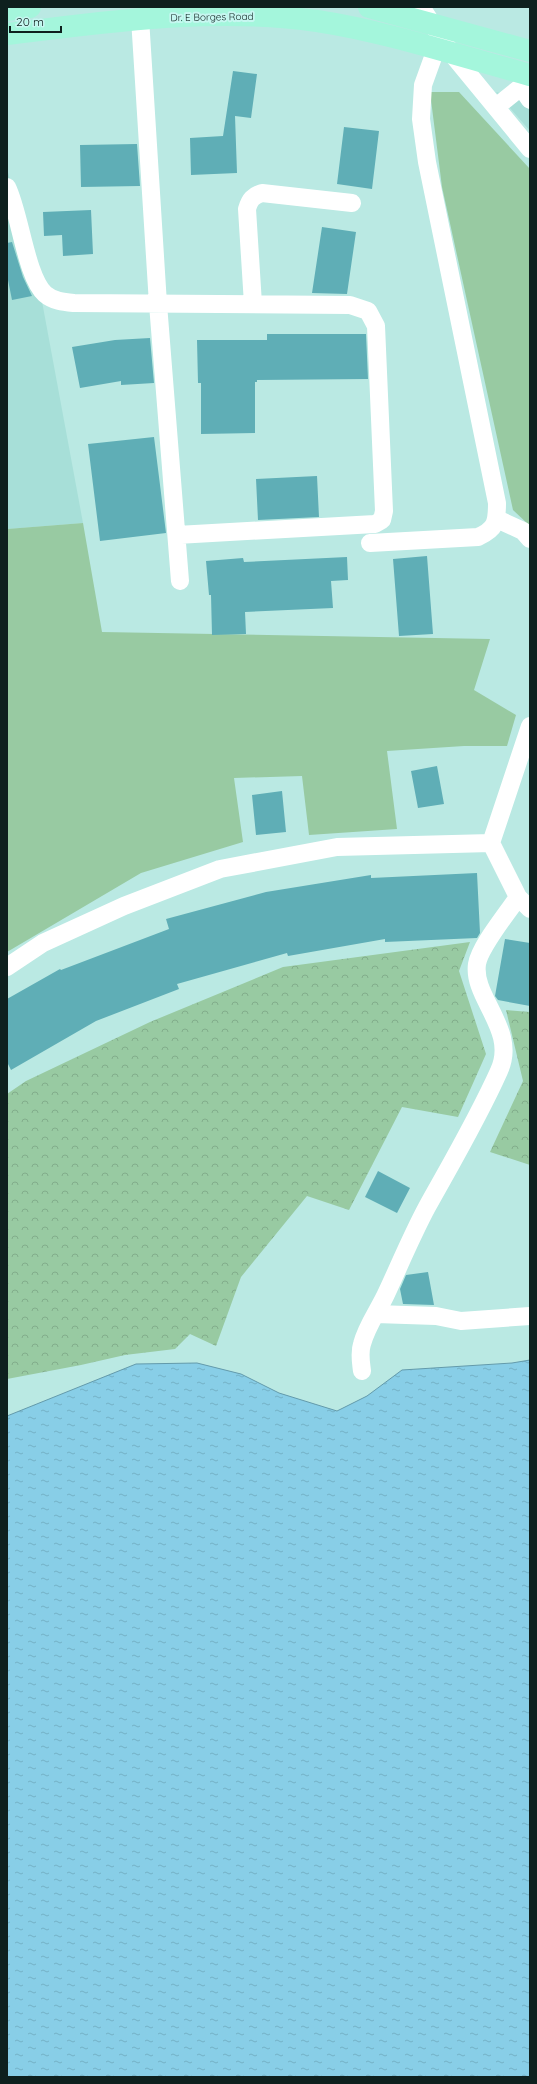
<svg xmlns="http://www.w3.org/2000/svg" width="537" height="2084" font-family="Quicksand,sans-serif">
  <style>
    .built { fill: #a7dfd8 }
    .green { fill: #98caa2 }
    .forest { fill: url(#forest-crowns) }
    .water { fill: url(#water-ripples); stroke: #639aab }
    .building { fill: #5faeb6 }
    .lines { fill: none; stroke-linecap: round; stroke-linejoin: round }
    .minor { stroke: #fff; stroke-width: 18 }
    .major { stroke: #a4f6dc; stroke-width: 22 }
    .labels { text-anchor: middle; dominant-baseline: central; stroke-width: 4; stroke-linejoin: round; paint-order: stroke }
    .street-label { font-size: 10px; fill: #0e201e; stroke: #c7f7f1 }
  </style>
  <defs>
    <pattern id="forest-crowns" width="20" height="18" patternUnits="userSpaceOnUse"><rect width="20" height="18" fill="#98caa2"/><path d="M2 6a3 3 0 1 1 6 0M12 15a3 3 0 1 1 6 0" fill="none" stroke="#82ad8b"/></pattern>
    <pattern id="water-ripples" width="26" height="14" patternUnits="userSpaceOnUse"><rect width="26" height="14" fill="#88cee7"/><path d="M2 4q2-2 4 0t4 0M15 11q2-2 4 0t4 0" fill="none" stroke="#74b1c6"/></pattern>
  </defs>
  <rect width="100%" height="100%" fill="#bae9e3"/>
  <path class="built" d="M496 92 530 101V131Z
    M7 169 36 269 83 523 7 529Z"/>
  <path class="green" d="M430 92H459L530 169V526L513 510 442 187Z
    M83 523 102 632 490 639 474 690 516 715 507 746H464L387 751 397 829 309 835 302 776 234 778 243 842 141 873 7 952V529Z"/>
  <path class="forest" d="M470 942 459 971 486 1054 458 1117 402 1107 349 1210 307 1196 241 1277 216 1346 190 1334 175 1349 125 1355 81 1365 7 1379V1094L26 1081 150 1022 283 967Z
    M506 1010 530 1012V1165L490 1152 523 1081Z"/>
  <path class="water" d="M530 1360V2077H7V1416L136 1364 197 1363 241 1374 279 1393 337 1411 367 1396 402 1370 512 1363Z"/>
  <path class="building" d="M233 71 257 74 251 118 235 116 237 173 191 175 190 138 223 136Z
    M344 127 379 131 372 189 337 184Z
    M137 144 140 186 81 187 80 145Z
    M91 210 93 254 63 256 62 235 44 236 43 212Z
    M322 227 356 232 347 294 312 293Z
    M12 242 23 277 32 296 12 300 7 275V243Z
    M267 334H366L368 379 257 380V382H255V433L201 434V383H198L197 340H267Z
    M150 338 154 383 121 385V381L80 388 72 347 115 340Z
    M154 437 166 533 100 541 88 444Z
    M317 476 319 517 258 520 256 479Z
    M427 556 433 634 399 636 393 559Z
    M347 557 348 580 331 581 333 608 245 612 246 634 212 635 211 595H209L206 561 243 558 244 562Z
    M437 766 444 804 418 808 411 771Z
    M282 791 286 832 256 835 252 795Z
    M477 873 480 933 477 938 385 942V939L288 956 287 953 177 984 179 989 96 1021 11 1070 7 1062V999L60 969 61 970 169 929 166 919 266 892 371 875V878Z
    M505 939 530 943V1006L498 1000 495 996Z
    M378 1171 410 1188 397 1213 365 1197Z
    M428 1272 434 1305 403 1304 400 1289 406 1275Z"/>
  <g class="lines">
    <path class="minor" d="M421 7 452 54 530 149
      M140 18 158 304 180 581
      M496 107 521 87 530 100
      M7 187C20 213 26 277 45 294 53 301 64 302 74 303L350 305 368 311 376 326 384 511 382 520 375 524 177 535
      M253 304 247 209C250 199 253 196 262 193L352 203
      M497 519 523 531 530 539
      M370 543 478 537C496 529 497 522 497 503L427 162 421 119 423 85 436 49
      M491 843 530 726
      M7 967 43 943 124 906 220 869 337 847 491 843 518 897 530 909
      M376 1314 436 1316 461 1321 530 1316
      M362 1371C361 1362 359 1353 362 1344 367 1325 379 1310 387 1292 400 1264 412 1235 427 1207 452 1162 478 1118 499 1071 518 1030 472 998 477 964 480 946 507 914 518 897"/>
    <path class="major" d="M369 7 530 51
      M7 10 30 7
      M7 34C109 22 214 6 317 21 389 32 459 56 530 75"/>
  </g>
  <g class="labels">
    <g class="street-label">
      <text transform="translate(212 17) rotate(-1)">Dr. E Borges Road</text>
    </g>
  </g>
  <rect width="537" height="2084" fill="none" stroke="#0e201e" stroke-width="16"/>
  <path d="M10 26v6h51v-6" fill="none" stroke="#0e201e" stroke-width="2"/>
  <text x="16" y="26" font-size="12" fill="#0e201e" stroke="#c7f7f1" stroke-width="3" paint-order="stroke">20 m</text>
</svg>
